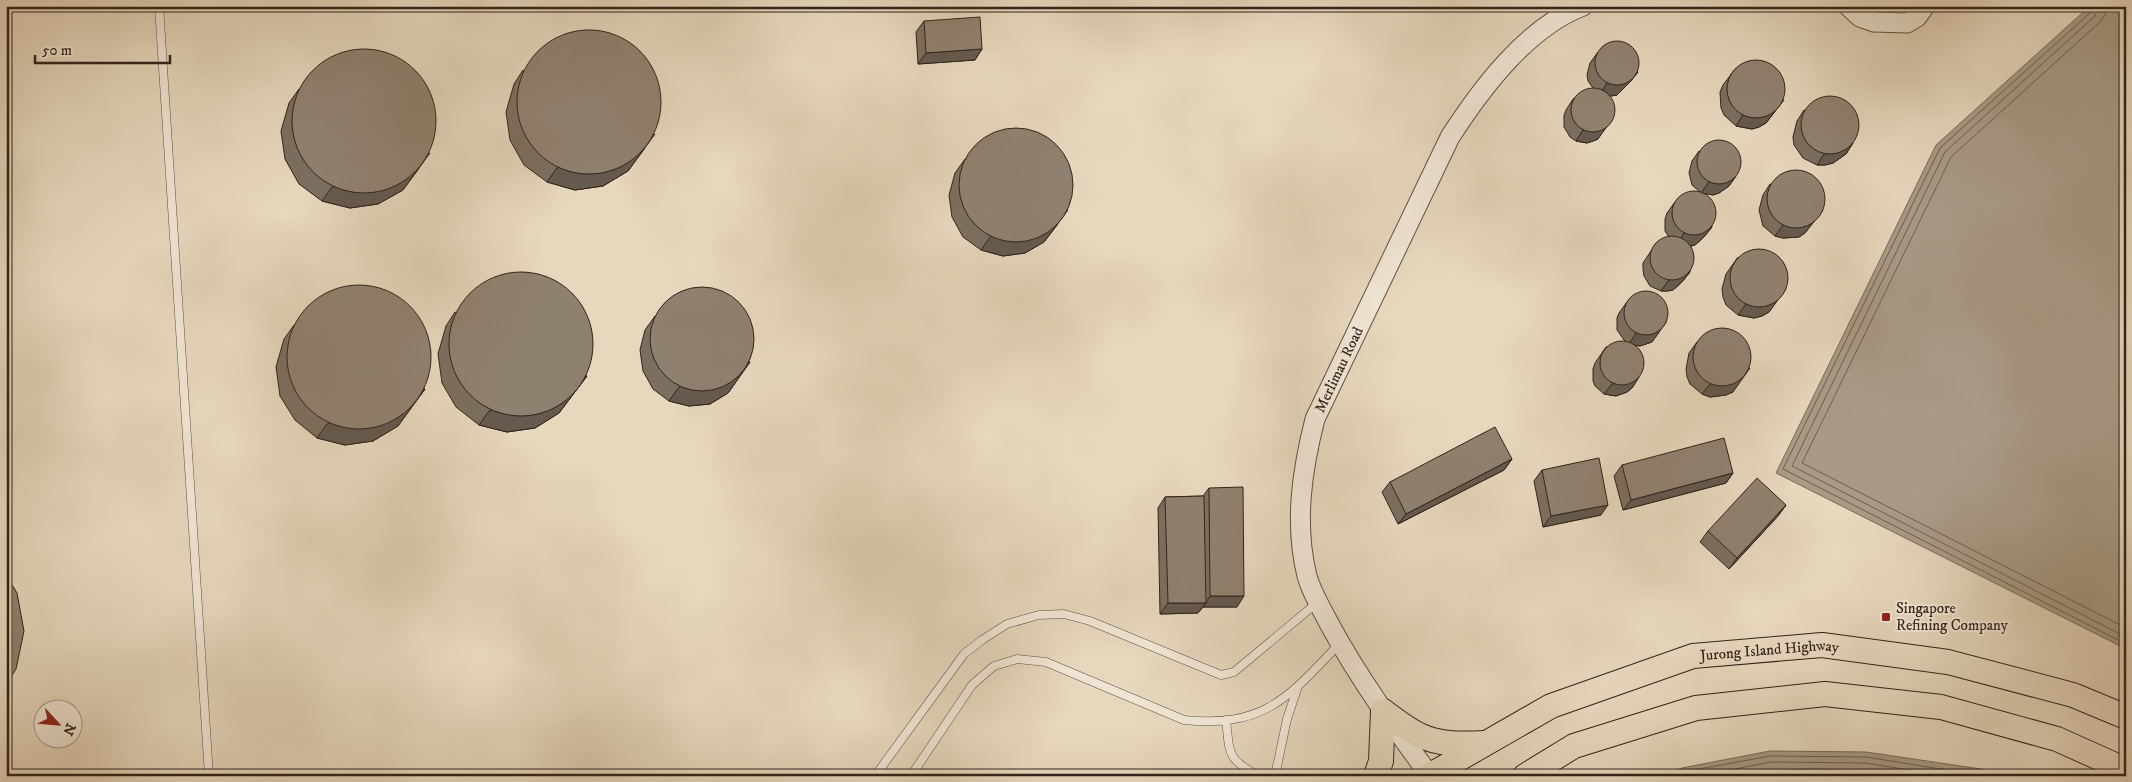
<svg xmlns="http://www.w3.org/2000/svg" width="2132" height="782" font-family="'IM FELL DW Pica',serif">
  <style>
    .water { fill: #a89a86; stroke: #786b5b }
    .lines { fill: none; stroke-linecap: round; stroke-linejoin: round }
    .shore { stroke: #6c5f50; stroke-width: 1 }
    .service-casing { stroke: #5e5144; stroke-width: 9 }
    .tertiary-casing { stroke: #5e5144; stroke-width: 21 }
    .primary-casing { stroke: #30241b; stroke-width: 26 }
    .service { stroke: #efe5d4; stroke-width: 8 }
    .tertiary { stroke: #efe5d4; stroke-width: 19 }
    .primary { stroke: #e6d7bd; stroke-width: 24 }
    .wall { fill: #7b6f5f; stroke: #30241b }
    .shaded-wall { fill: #645a4e; stroke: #30241b }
    .building { fill: #8f816f; stroke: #30241b }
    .poi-dot { fill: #8f2418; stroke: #efe5d4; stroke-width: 2 }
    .labels { text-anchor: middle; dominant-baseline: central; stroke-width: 4; stroke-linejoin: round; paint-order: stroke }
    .street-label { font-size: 15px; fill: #30241b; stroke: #efe5d4 }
    .poi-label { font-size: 15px; fill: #30241b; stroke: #efe5d4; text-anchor: start }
  </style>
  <rect width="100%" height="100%" fill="#e6d7bd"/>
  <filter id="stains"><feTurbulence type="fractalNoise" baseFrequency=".004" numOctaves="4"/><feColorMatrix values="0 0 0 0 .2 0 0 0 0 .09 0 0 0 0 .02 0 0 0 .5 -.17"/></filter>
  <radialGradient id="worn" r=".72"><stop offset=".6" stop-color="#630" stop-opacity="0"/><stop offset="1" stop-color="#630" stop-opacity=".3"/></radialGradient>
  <path class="water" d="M2090 6H2126V649L1776 473 1936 145Z
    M1770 751 1866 752 1981 769 1998 776H1662L1682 768Z"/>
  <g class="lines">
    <path class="shore" d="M2093 6 2091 12 1940 148 1783 469 2126 644
      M2099 6 2095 16 1945 152 1792 466 2126 637
      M2106 6 2105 15 2100 22 1951 157 1802 463 2126 628
      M1675 776 1683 772 1770 756 1866 757 1984 776
      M1699 776 1771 762 1865 763 1947 776
      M1738 776C1790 766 1845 768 1897 776"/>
    <defs>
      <path id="service" d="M159 6 209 776
        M1226 720C1230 753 1226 759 1259 776
        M875 776 964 654 982 640 1007 624 1039 615 1064 614 1090 621 1221 675 1234 672 1318 602
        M911 776 972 685 994 666 1017 659 1046 662 1184 720C1265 728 1289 697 1340 643
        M1275 776 1287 719 1297 689"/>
      <g id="tertiary">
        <path d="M1848 6 1860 17 1874 22 1907 23 1917 17 1925 6"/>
        <path id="s1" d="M1430 776C1395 728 1360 680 1331 627 1323 611 1312 594 1307 576 1294 523 1302 470 1315 419L1450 137C1481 89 1527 27 1583 6"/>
      </g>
      <g id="primary">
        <path d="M1383 711C1394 719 1406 729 1419 735 1439 745 1463 744 1485 743"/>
        <path d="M1376 776 1381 761 1383 711"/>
        <path id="s2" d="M1429 776 1551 706 1693 656 1822 645 1948 662 2073 695 2126 717"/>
        <path d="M1525 776 1574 746 1696 708 1825 694 1941 707 2057 739 2126 770"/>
      </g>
    </defs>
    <use href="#service" class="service-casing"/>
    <use href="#tertiary" class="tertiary-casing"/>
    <use href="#primary" class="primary-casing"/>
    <use href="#service" class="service"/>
    <use href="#tertiary" class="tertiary"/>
    <use href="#primary" class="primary"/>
  </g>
  <path class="wall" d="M924 21 982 49 975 60 918 64 916 32Z
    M1598 52 1638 72 1630 82 1617 95 1611 96H1609L1598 139 1593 141 1587 143 1576 141 1570 137 1564 127V115L1566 110 1573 99 1593 88 1588 81 1587 75 1590 63Z
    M1736 68 1776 110 1766 123 1759 127 1752 129 1736 126 1724 115 1721 108 1720 92 1723 85Z
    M523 70 645 148 628 171 603 186 575 190 547 182 524 165 510 140 506 112 514 84Z
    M299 89 420 167 403 190 378 204 350 208 322 201 299 184 285 159 281 131 289 103Z
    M1804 110 1853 143 1846 154 1833 163 1825 165H1817L1803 158 1794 145 1793 137 1797 121Z
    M1699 151 1736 176 1729 186 1719 193 1713 195 1704 193 1712 227 1704 237 1695 245 1691 246 1690 272 1682 282 1673 290 1667 291H1661L1650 286 1644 276 1643 269V263L1657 242 1669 237 1665 231V219L1667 213 1675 202 1700 192 1692 185 1689 173 1692 161Z
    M965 159 1058 224 1044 242 1025 253 1003 256 981 250 963 237 952 217 949 195 955 173Z
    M1770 184 1823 210 1805 233 1799 237 1783 238 1775 236 1763 226 1759 210 1763 195Z
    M1738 257 1778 299 1769 312 1762 316 1754 318 1738 315 1726 305 1723 297 1722 289 1726 274Z
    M1627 302 1659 332 1652 342 1640 346 1633 345 1639 377 1632 388 1627 392 1616 396 1604 394 1595 386 1593 381V369L1595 363 1606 347 1627 343 1624 340 1617 330V318L1619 313Z
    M455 312 587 376 559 413 535 428 507 432 479 425 456 407 442 383 438 354 446 326Z
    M655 316 750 362 728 393 710 404 689 406 669 401 653 389 643 371 640 350 645 330Z
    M294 325 425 389 398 426 373 441 345 445 317 438 295 420 280 396 276 367 284 339Z
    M1697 342 1733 392 1726 395 1710 397 1702 394 1690 384 1687 377 1686 369 1689 353Z
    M1512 459 1504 470 1398 524 1382 492 1390 482Z
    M1622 465 1733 473 1726 483 1623 510 1614 476Z
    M1542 470 1601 515 1543 527 1534 481Z
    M1209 488 1237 607H1203L1198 613 1160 614 1158 508 1165 497 1203 496Z
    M1786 505 1778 516 1729 569 1700 542 1708 531Z"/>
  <path class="shaded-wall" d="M982 49 975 60 918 64 926 53Z
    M1638 72 1630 82 1617 95 1611 96 1600 94 1607 83Z
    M1784 100 1766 123 1759 127 1752 129 1736 126 1743 115Z
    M1613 118 1598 139 1593 141 1587 143 1576 141 1583 130Z
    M655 134 628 171 603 186 575 190 547 182 557 168Z
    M1853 143 1846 154 1833 163 1825 165H1817L1824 154Z
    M430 153 403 190 378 204 350 208 322 201 332 187Z
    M1736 176 1729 186 1719 193 1713 195 1701 193 1709 182Z
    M1068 210 1044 242 1025 253 1003 256 981 250 991 236Z
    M1823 210 1805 233 1799 237 1783 238 1775 236 1783 225Z
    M1712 227 1704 237 1695 245 1689 246 1677 244 1684 233Z
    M1690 272 1682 282 1673 290 1667 291H1661L1669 280Z
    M1786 289 1769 312 1762 316 1754 318 1738 315 1746 304Z
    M1667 321 1652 342 1640 346 1629 344 1636 333Z
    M750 362 728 393 710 404 689 406 669 401 679 387Z
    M1750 368 1733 392 1726 395 1710 397 1702 394 1710 384Z
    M587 376 559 413 535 428 507 432 479 425 489 411Z
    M1639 377 1632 388 1627 392 1616 396 1604 394 1612 384Z
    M425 389 398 426 373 441 345 445 317 438 327 424Z
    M1512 459 1504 470 1398 524 1406 514Z
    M1733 473 1726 483 1623 510 1631 500Z
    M1608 505 1601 515 1543 527 1551 516Z
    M1786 505 1778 516 1729 569 1737 558Z
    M1210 596H1244L1237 607H1203Z
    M1168 603H1206L1198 613 1160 614Z"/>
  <path class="building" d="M980 17 982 49 926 53 924 21Z
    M517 102a72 72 0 1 1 144 0a72 72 0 1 1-144 0Z
    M1595 63a22 22 0 1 1 44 0a22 22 0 1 1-44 0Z
    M292 121a72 72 0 1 1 144 0a72 72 0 1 1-144 0Z
    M1727 89a29 29 0 1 1 58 0a29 29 0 1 1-58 0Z
    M1571 110a22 22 0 1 1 44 0a22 22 0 1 1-44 0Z
    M1801 125a29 29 0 1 1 58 0a29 29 0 1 1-58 0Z
    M959 185a57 57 0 1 1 114 0a57 57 0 1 1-114 0Z
    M1697 162a22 22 0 1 1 44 0a22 22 0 1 1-44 0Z
    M1767 199a29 29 0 1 1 58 0a29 29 0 1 1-58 0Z
    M1672 213a22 22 0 1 1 44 0a22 22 0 1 1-44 0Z
    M1650 258a22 22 0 1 1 44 0a22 22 0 1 1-44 0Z
    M1730 278a29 29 0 1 1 58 0a29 29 0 1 1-58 0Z
    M449 344a72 72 0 1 1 144 0a72 72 0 1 1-144 0Z
    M287 357a72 72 0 1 1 144 0a72 72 0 1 1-144 0Z
    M650 339a52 52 0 1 1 104 0a52 52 0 1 1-104 0Z
    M1624 313a22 22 0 1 1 44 0a22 22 0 1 1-44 0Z
    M1693 357a29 29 0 1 1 58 0a29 29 0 1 1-58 0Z
    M1600 363a22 22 0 1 1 44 0a22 22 0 1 1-44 0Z
    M1495 427 1512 459 1406 514 1390 482Z
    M1724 438 1733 473 1631 500 1622 465Z
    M1599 458 1608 505 1551 516 1542 470Z
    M1757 478 1786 505 1737 558 1708 531Z
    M1243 487 1244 596H1210L1209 488Z
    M1204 496 1206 603H1168L1165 497Z
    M6 575 17 593 24 631 16 669 6 685Z"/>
  <rect class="poi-dot" x="1881" y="612" width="10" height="10" rx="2.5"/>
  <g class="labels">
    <g class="street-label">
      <text stroke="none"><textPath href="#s1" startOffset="449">Merlimau Road</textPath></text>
      <text stroke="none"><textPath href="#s2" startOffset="368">Jurong Island Highway</textPath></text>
    </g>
    <g class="poi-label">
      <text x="1896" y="608">Singapore<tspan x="1896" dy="17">Refining Company</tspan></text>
    </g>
  </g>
  <rect width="2132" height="782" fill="none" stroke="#e6d7bd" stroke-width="25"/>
  <rect x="8" y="8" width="2117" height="767" fill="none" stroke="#30241b" stroke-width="2.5"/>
  <rect x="12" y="12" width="2107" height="757" fill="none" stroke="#30241b"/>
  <g transform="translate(58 724) rotate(116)"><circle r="24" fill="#efe5d4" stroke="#a3988a"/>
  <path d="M0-4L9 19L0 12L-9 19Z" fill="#8f2418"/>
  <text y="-8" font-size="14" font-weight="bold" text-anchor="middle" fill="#30241b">N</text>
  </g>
  <path d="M35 55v8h135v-8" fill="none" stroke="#30241b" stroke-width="2.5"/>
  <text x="42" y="55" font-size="15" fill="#30241b" stroke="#efe5d4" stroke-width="4" paint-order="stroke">50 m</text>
  <rect width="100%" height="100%" filter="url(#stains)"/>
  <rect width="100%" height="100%" fill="url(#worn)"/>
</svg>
